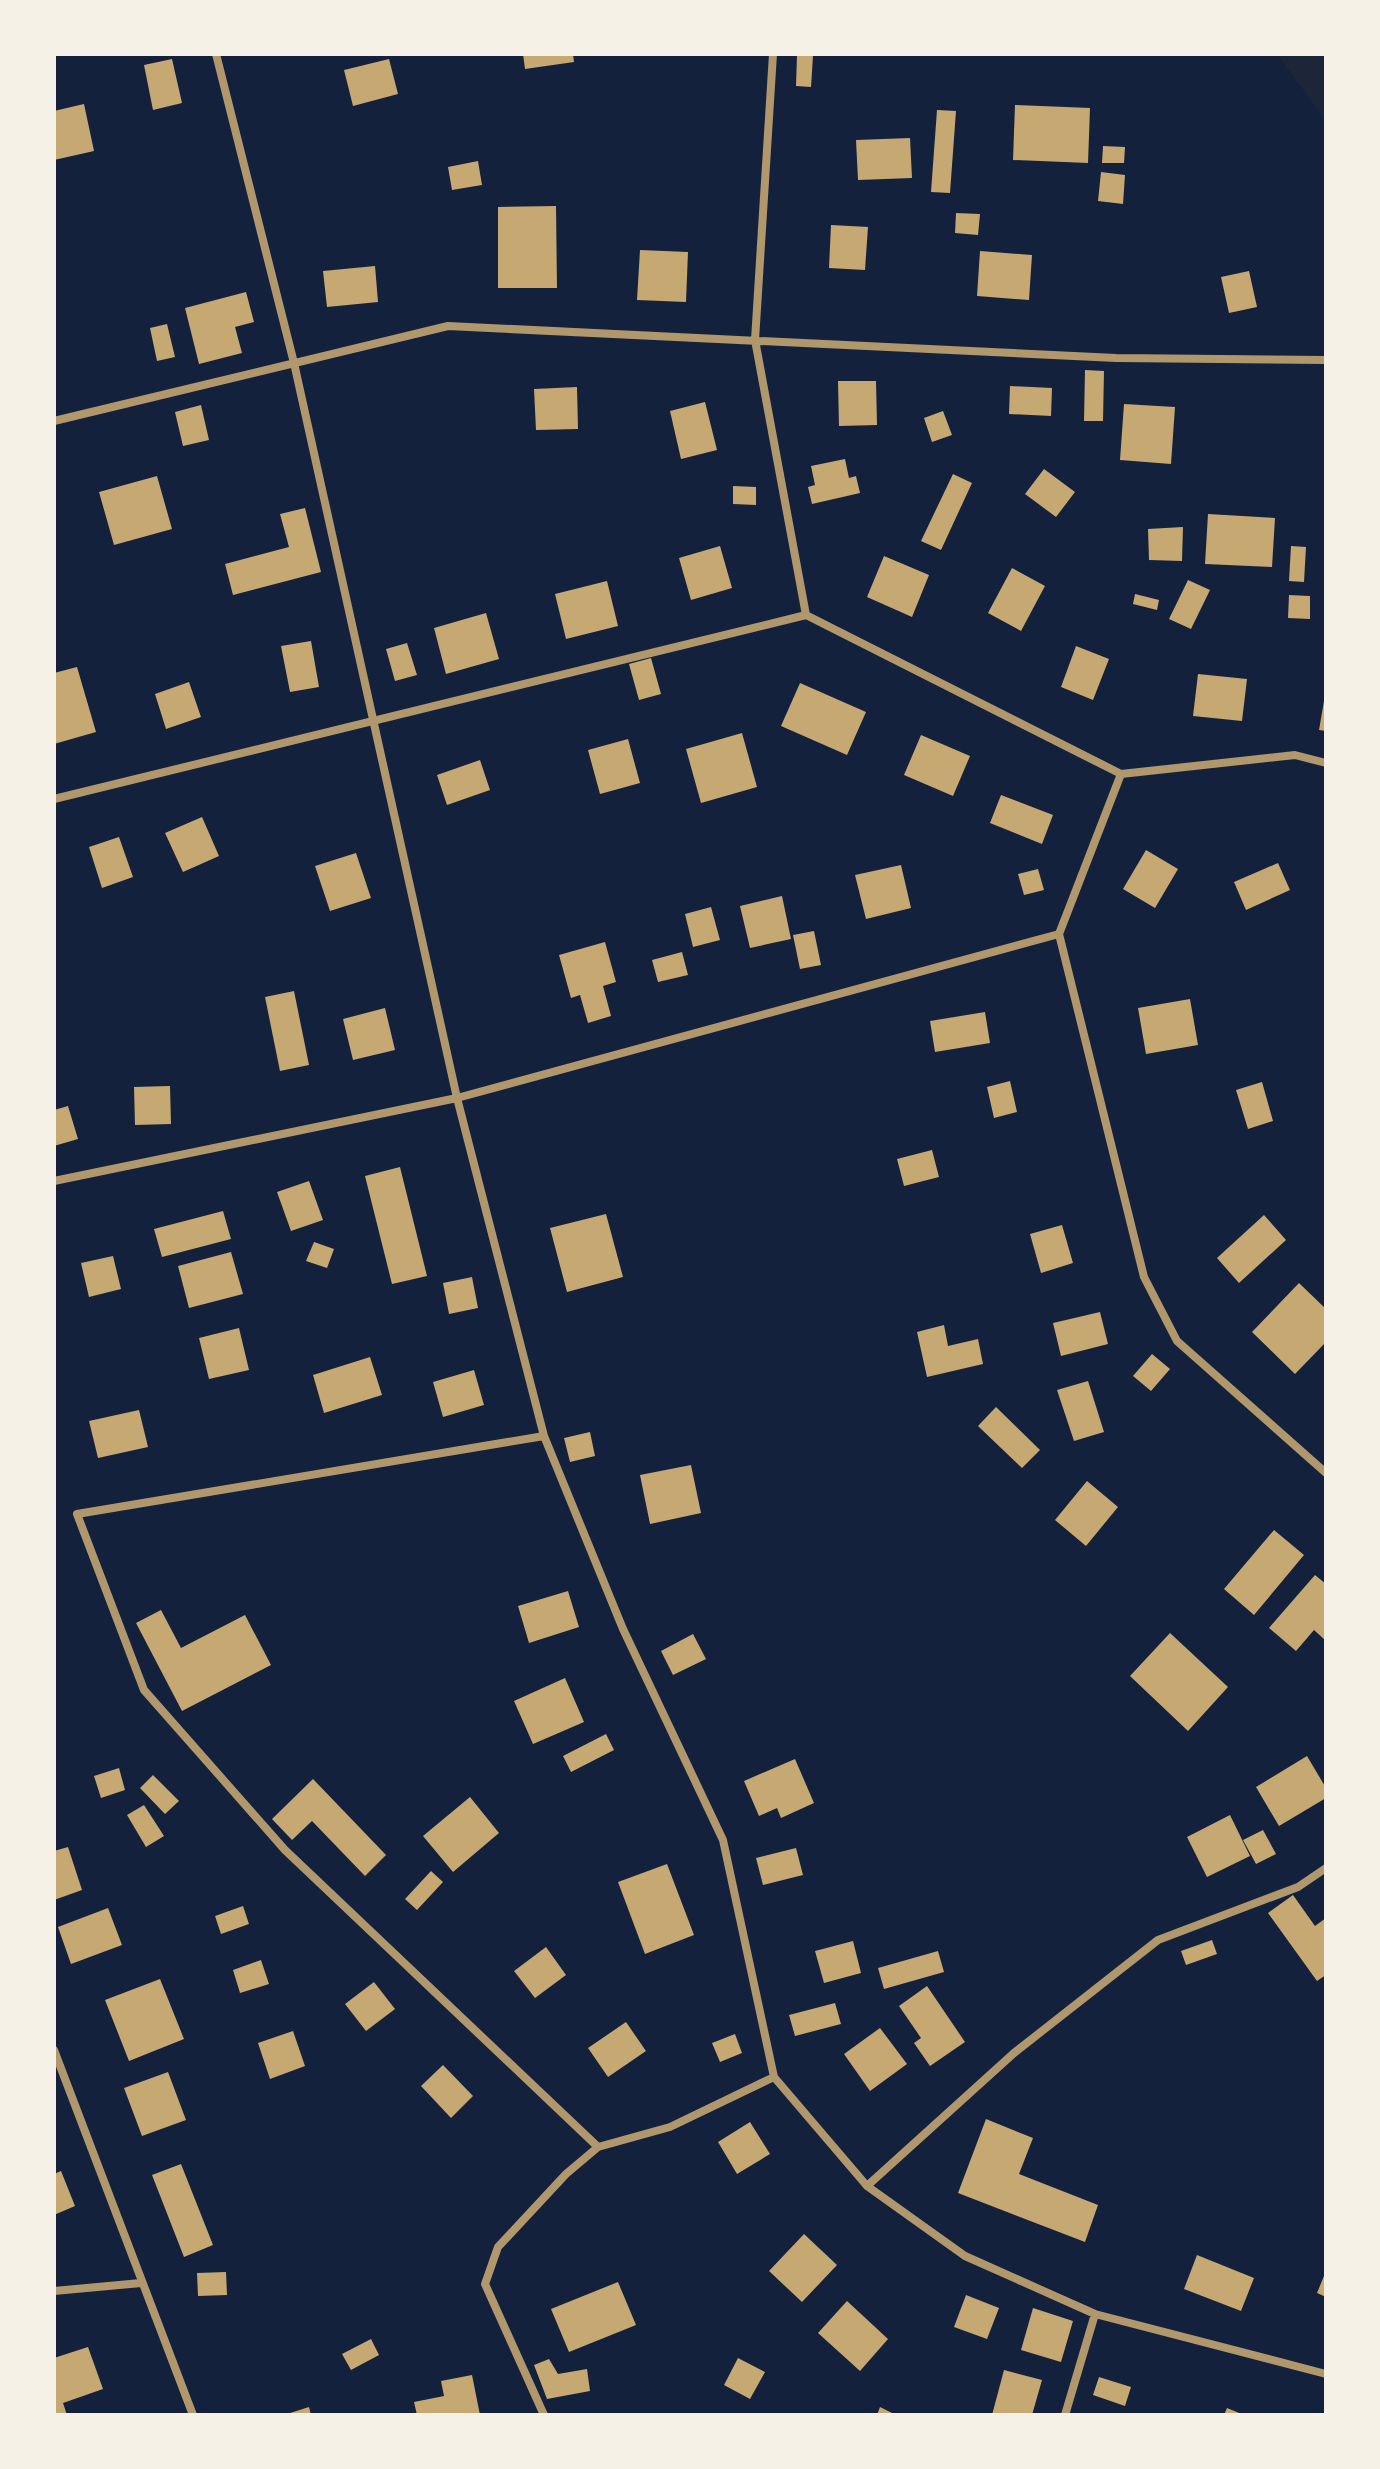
<svg xmlns="http://www.w3.org/2000/svg" width="1380" height="2469" font-family="'Exo 2',sans-serif">
  <style>
    .green { fill: #1d2539 }
    .building { fill: #c6a872 }
    .lines { fill: none; stroke-linecap: round; stroke-linejoin: round }
    .minor { stroke: #b1986c; stroke-width: 8 }
  </style>
  <rect width="100%" height="100%" fill="#14213d"/>
  <path class="green" d="M1277 54H1326V121Z"/>
  <path class="building" d="M523 54H573L574 62 525 69Z
    M797 55 813 56 811 87 796 86Z
    M172 59 182 103 153 110 144 65Z
    M389 59 398 94 353 106 344 70Z
    M84 104 94 151 54 160V111Z
    M1015 105 1090 108 1088 163 1013 160Z
    M937 110 956 111 950 193 931 192Z
    M910 138 912 178 858 180 856 140Z
    M1103 146 1125 147 1124 163H1102Z
    M478 161 482 185 452 190 448 167Z
    M1101 172 1125 175 1123 204 1098 201Z
    M556 206 557 288H498V207Z
    M956 213 980 214 978 235 955 233Z
    M831 225 868 227 865 270 829 268Z
    M640 250 688 252 686 302 637 300Z
    M980 251 1032 255 1029 300 977 296Z
    M375 266 378 302 327 307 323 271Z
    M1249 271 1257 307 1229 313 1221 277Z
    M246 292 254 322 235 327 242 353 199 364 185 308Z
    M167 324 175 357 157 361 150 328Z
    M1085 370 1104 371 1103 421H1084Z
    M838 381H876L877 425 839 426Z
    M1010 386 1052 388 1051 416 1009 414Z
    M577 387 578 429 536 430 534 389Z
    M705 402 717 450 681 459 670 411Z
    M1124 404 1175 407 1171 464 1120 460Z
    M201 405 209 440 183 446 175 412Z
    M943 411 952 435 932 442 924 418Z
    M845 459 849 478 856 476 860 493 812 504 808 487 815 485 811 466Z
    M1044 469 1075 492 1056 517 1025 494Z
    M953 474 972 483 941 550 921 541Z
    M157 476 172 529 114 545 99 492Z
    M733 486 756 487V505L733 504Z
    M305 508 321 572 233 595 225 564 289 547 280 514Z
    M1208 514 1275 518 1272 567 1205 564Z
    M1183 527 1182 561 1149 560 1148 529Z
    M720 546 732 588 691 600 679 558Z
    M1291 546 1306 547 1304 582 1289 581Z
    M884 556 929 575 912 617 867 597Z
    M1012 568 1045 586 1021 631 988 613Z
    M1188 580 1210 590 1191 629 1169 619Z
    M607 581 618 626 566 639 555 594Z
    M1135 594 1159 600 1157 610 1133 604Z
    M1289 595 1310 596V619L1288 618Z
    M486 613 499 659 446 674 434 628Z
    M311 641 319 687 290 692 281 646Z
    M407 643 417 675 395 681 386 649Z
    M1076 646 1109 659 1093 700 1061 687Z
    M651 658 661 694 639 700 629 664Z
    M77 667 96 732 54 744V673Z
    M1198 674 1247 679 1242 721 1193 716Z
    M189 682 201 717 166 729 155 694Z
    M800 683 866 712 847 755 781 726Z
    M1324 701H1326V731L1319 730Z
    M742 733 757 787 701 803 686 749Z
    M921 735 970 756 953 796 904 775Z
    M628 739 640 783 600 794 588 750Z
    M480 760 490 790 447 805 437 775Z
    M1001 795 1053 815 1042 844 990 823Z
    M202 817 219 856 183 872 165 833Z
    M119 837 133 877 102 888 89 847Z
    M1146 850 1178 869 1155 908 1123 889Z
    M356 853 371 898 330 911 315 866Z
    M1278 863 1290 890 1246 910 1234 882Z
    M901 865 911 908 866 919 855 875Z
    M1038 869 1044 890 1024 895 1018 874Z
    M782 896 791 939 750 948 740 906Z
    M711 907 720 940 693 947 685 914Z
    M814 931 821 965 800 969 793 935Z
    M605 942 616 982 603 986 611 1016 588 1023 580 995 571 998 559 955Z
    M682 952 688 975 658 982 652 960Z
    M294 991 309 1065 280 1071 265 997Z
    M1190 999 1198 1045 1146 1054 1138 1008Z
    M385 1008 395 1050 353 1060 343 1019Z
    M985 1012 990 1043 935 1052 930 1021Z
    M1010 1081 1017 1112 994 1118 987 1087Z
    M1262 1082 1273 1121 1248 1129 1236 1090Z
    M170 1086 171 1124 135 1125 134 1087Z
    M68 1106 78 1139 54 1146V1110Z
    M932 1150 939 1177 904 1186 897 1159Z
    M400 1167 427 1276 392 1284 365 1176Z
    M309 1181 323 1220 291 1231 277 1192Z
    M223 1211 231 1239 162 1257 154 1229Z
    M606 1214 623 1277 567 1292 550 1228Z
    M1264 1215 1286 1240 1239 1283 1217 1258Z
    M1062 1225 1073 1263 1041 1273 1030 1234Z
    M314 1242 334 1249 327 1268 306 1261Z
    M231 1252 243 1294 189 1308 178 1266Z
    M113 1256 121 1289 89 1297 81 1263Z
    M472 1277 478 1308 449 1314 443 1283Z
    M1299 1283 1326 1309V1342L1295 1374 1252 1332Z
    M1100 1312 1108 1344 1061 1356 1053 1323Z
    M944 1325 948 1346 978 1339 983 1364 927 1377 917 1332Z
    M239 1328 249 1370 209 1379 199 1338Z
    M1152 1354 1170 1369 1151 1391 1133 1376Z
    M370 1357 382 1395 324 1413 313 1375Z
    M474 1370 484 1405 443 1417 433 1382Z
    M1088 1381 1104 1432 1074 1441 1057 1390Z
    M996 1407 1040 1450 1022 1468 978 1426Z
    M139 1410 148 1447 98 1458 89 1421Z
    M590 1432 595 1456 570 1462 564 1438Z
    M691 1465 701 1513 650 1524 640 1475Z
    M1087 1481 1118 1507 1086 1546 1055 1520Z
    M1274 1530 1304 1555 1254 1615 1224 1589Z
    M1315 1575 1326 1584V1641L1314 1630 1296 1651 1269 1628Z
    M568 1591 579 1627 529 1643 518 1606Z
    M161 1610 181 1648 245 1615 271 1665 182 1711 136 1623Z
    M1170 1633 1228 1687 1188 1731 1130 1676Z
    M693 1634 706 1659 673 1675 661 1651Z
    M565 1678 584 1722 533 1744 514 1701Z
    M606 1734 614 1750 571 1772 563 1756Z
    M1307 1756 1326 1788V1798L1279 1826 1256 1787Z
    M795 1759 814 1803 781 1818 777 1808 759 1816 744 1781Z
    M119 1768 125 1790 101 1798 94 1776Z
    M153 1775 179 1801 165 1814 140 1788Z
    M313 1779 386 1855 365 1876 312 1821 292 1840 272 1819Z
    M470 1797 499 1833 453 1872 423 1836Z
    M144 1805 164 1836 146 1847 127 1815Z
    M1230 1815 1250 1856 1207 1877 1187 1837Z
    M1263 1830 1276 1854 1256 1864 1243 1840Z
    M68 1847 82 1890 54 1900V1851Z
    M796 1848 803 1875 763 1885 756 1858Z
    M667 1864 694 1935 645 1954 618 1882Z
    M431 1871 443 1882 417 1910 405 1899Z
    M1293 1895 1315 1926 1326 1918V1975L1317 1981 1268 1913Z
    M243 1906 249 1924 221 1934 215 1916Z
    M108 1908 122 1945 71 1964 58 1927Z
    M1212 1940 1217 1954 1186 1965 1181 1951Z
    M853 1941 861 1973 824 1983 815 1951Z
    M546 1947 566 1975 535 1998 514 1971Z
    M938 1951 944 1972 884 1989 878 1968Z
    M261 1960 269 1984 240 1993 233 1970Z
    M160 1979 184 2039 129 2061 105 2000Z
    M374 1982 395 2009 366 2031 345 2004Z
    M927 1986 965 2042 930 2066 914 2043 921 2038 899 2006Z
    M835 2003 841 2024 795 2036 789 2015Z
    M626 2022 646 2051 608 2077 588 2048Z
    M880 2028 907 2064 870 2091 844 2054Z
    M293 2031 305 2066 270 2079 258 2043Z
    M735 2034 742 2053 720 2062 712 2043Z
    M443 2065 473 2096 451 2118 421 2086Z
    M168 2072 186 2120 142 2136 124 2088Z
    M986 2119 1033 2138 1019 2174 1098 2205 1085 2242 958 2193Z
    M750 2122 770 2154 737 2174 718 2142Z
    M181 2164 213 2245 184 2257 152 2175Z
    M61 2171 75 2206 54 2215V2174Z
    M804 2234 837 2265 802 2302 769 2271Z
    M1197 2255 1254 2278 1241 2311 1184 2289Z
    M1326 2271V2297L1317 2293Z
    M226 2272 227 2295 198 2296 197 2273Z
    M618 2282 636 2325 569 2352 551 2309Z
    M966 2295 999 2308 987 2339 954 2327Z
    M847 2301 888 2339 860 2371 818 2333Z
    M1033 2308 1073 2321 1061 2362 1021 2350Z
    M371 2339 379 2355 351 2370 342 2354Z
    M88 2347 103 2389 63 2403 67 2415H54V2358Z
    M738 2358 765 2372 750 2399 724 2385Z
    M549 2359 558 2374 587 2369 590 2391 547 2399 534 2365Z
    M1004 2370 1042 2380 1032 2415H992Z
    M472 2375 480 2415H417L414 2402 444 2396 441 2381Z
    M1099 2377 1131 2387 1125 2406 1093 2395Z
    M309 2407 311 2415H287V2414Z
    M880 2407 896 2415H877Z
    M1227 2408 1244 2415H1224Z"/>
  <g class="lines">
    <path class="minor" d="M216 54 294 363 457 1098 544 1436 623 1629 723 1840 774 2077 867 2186 965 2256 1095 2314 1326 2374
      M773 54 755 340 806 615
      M54 421 448 326 1116 358 1326 360
      M1121 774 1059 934 1144 1277 1177 1341 1326 1473
      M54 799 806 615 1121 774 1295 755 1326 763
      M54 1181 457 1098 1059 934
      M544 1436 77 1514 144 1690 285 1850 598 2147
      M54 2050 193 2415
      M867 2186 1014 2053 1158 1940 1298 1887 1326 1868
      M54 2291 141 2283
      M544 2415 485 2284 498 2247 566 2174 598 2147 670 2127 774 2077
      M1065 2415 1095 2314"/>
  </g>
  <rect width="1380" height="2469" fill="none" stroke="#f6f1e7" stroke-width="112"/>
</svg>
